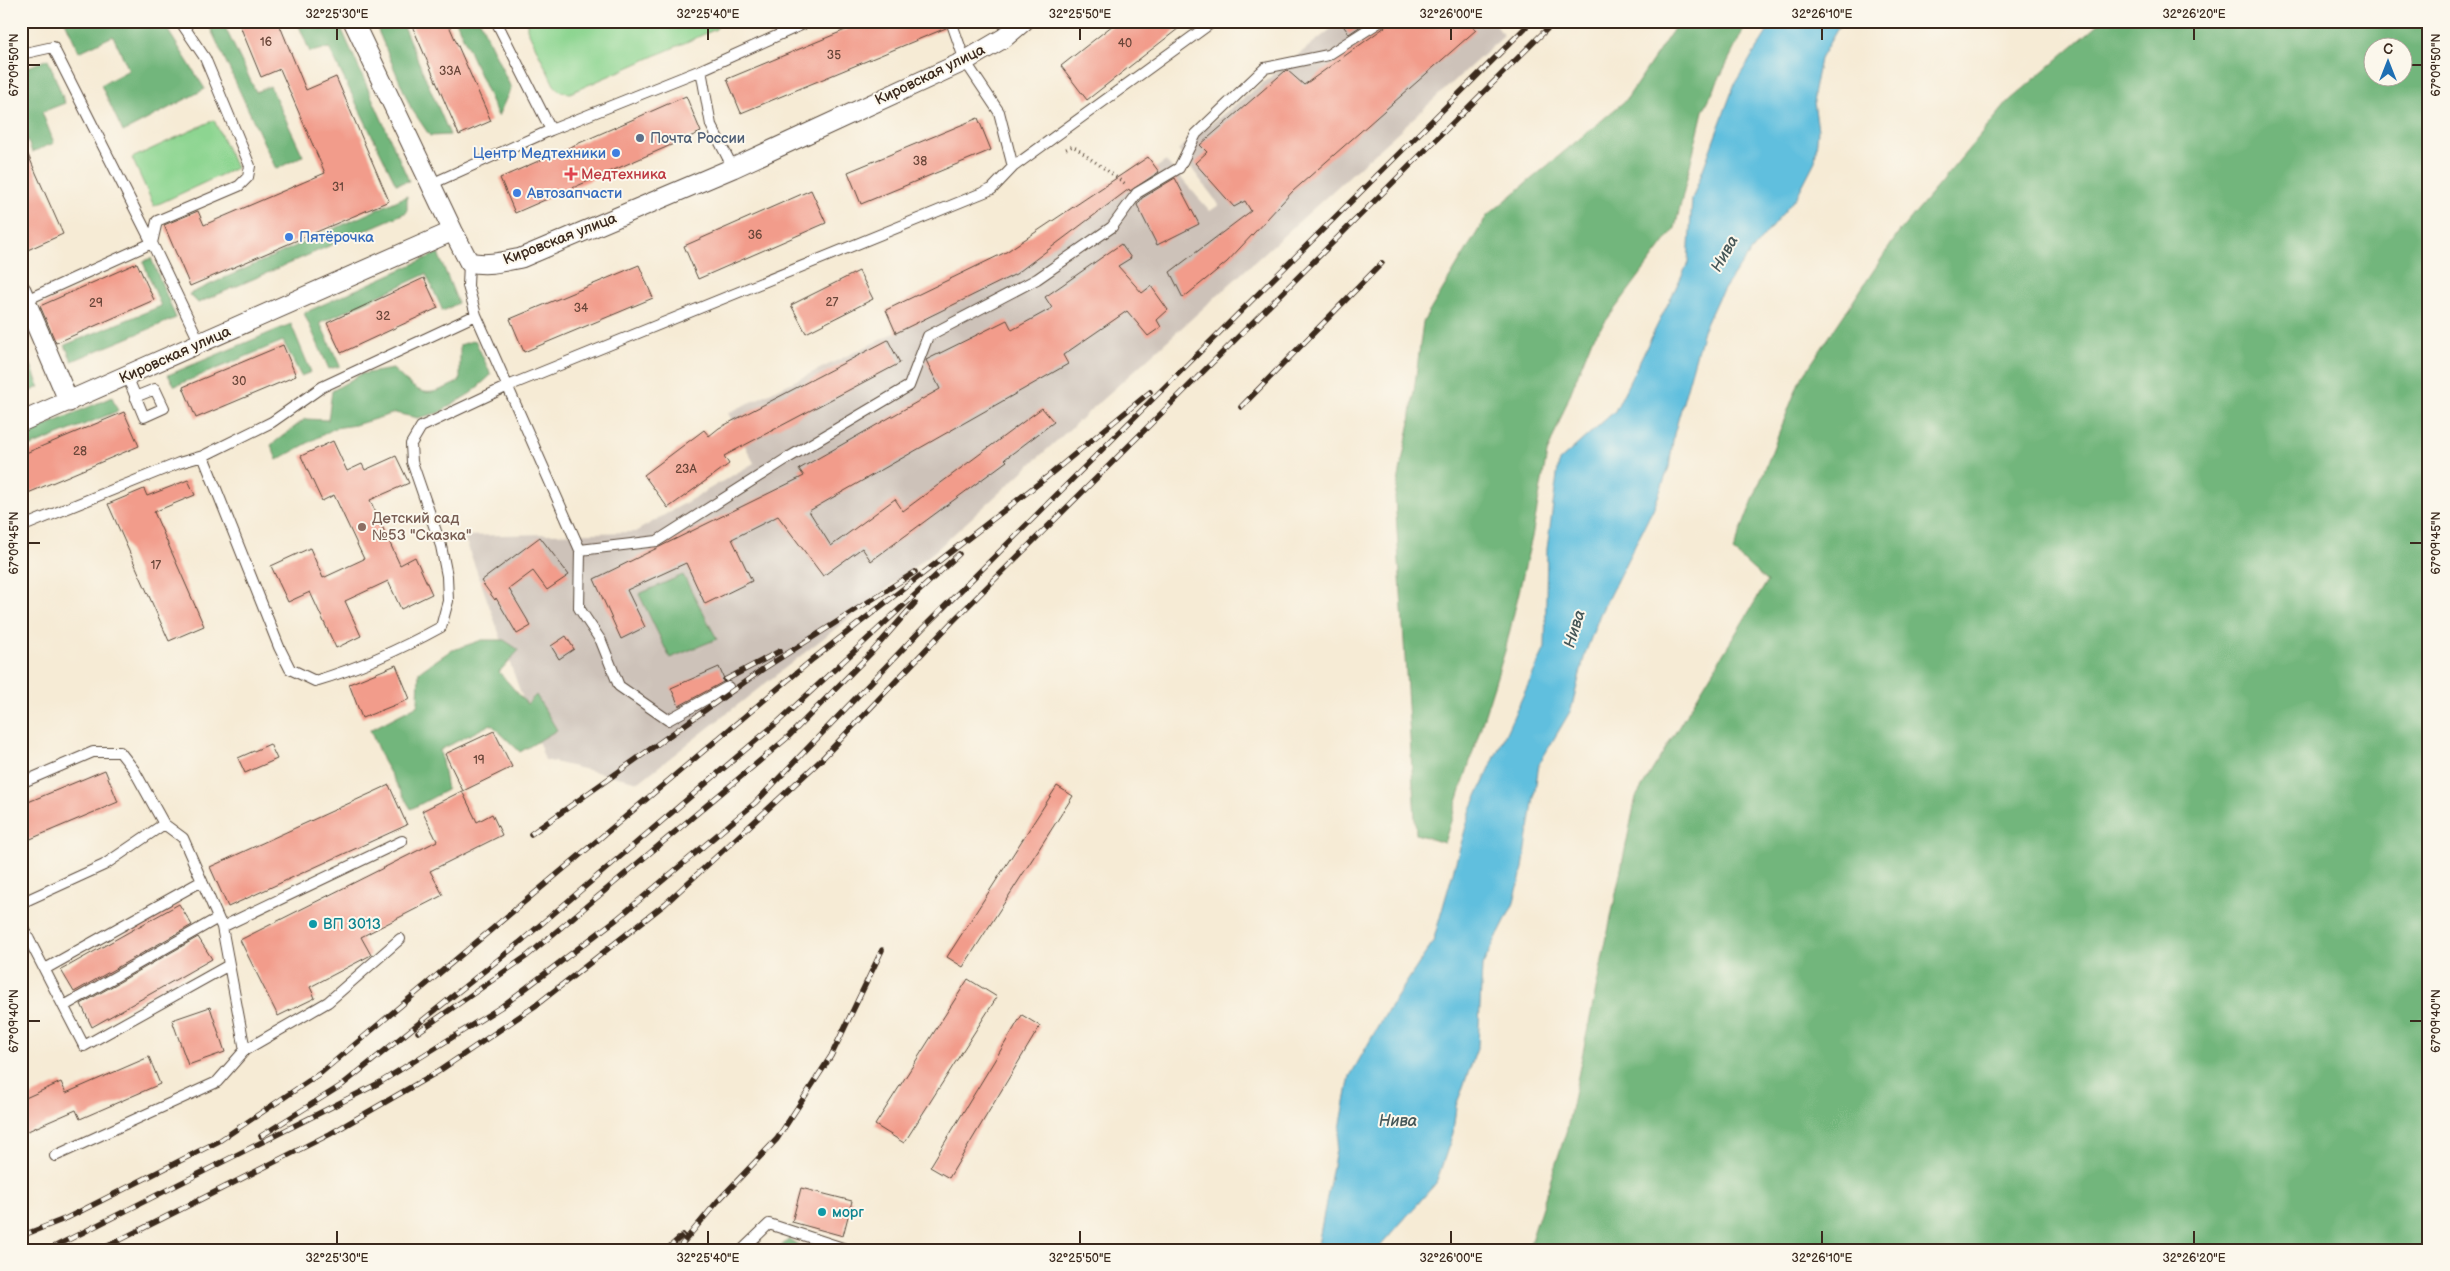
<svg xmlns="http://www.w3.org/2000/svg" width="2450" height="1271" font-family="'Balsamiq Sans',sans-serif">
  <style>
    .industrial { fill: #cdc2b9 }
    .green { fill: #8dd591; stroke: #648058 }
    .forest { fill: #72b67b; stroke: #56704c; fill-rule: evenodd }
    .water { fill: #60bfde; stroke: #4e747e }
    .building { fill: #f29c8b }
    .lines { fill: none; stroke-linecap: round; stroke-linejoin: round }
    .lane-casing { stroke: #574739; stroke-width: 12 }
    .street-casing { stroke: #574739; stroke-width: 21 }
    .path { stroke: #574739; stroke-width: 3; stroke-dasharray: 1 4; stroke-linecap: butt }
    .lane { stroke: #fff; stroke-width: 10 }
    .street { stroke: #fff; stroke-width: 19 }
    .rail-casing { stroke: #3b2a1e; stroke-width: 5.5 }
    .rail { stroke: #fbf7ec; stroke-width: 4; stroke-dasharray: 11; stroke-linecap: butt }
    .ticks { fill: none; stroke: #3b2a1e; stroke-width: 2 }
    .service-dot { fill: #5c6f8a; stroke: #fbf7ec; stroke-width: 2 }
    .shop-dot { fill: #3f7fe0; stroke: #fbf7ec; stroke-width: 2 }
    .health-dot { fill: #e0444e; stroke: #fbf7ec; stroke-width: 2 }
    .education-dot { fill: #8d6e63; stroke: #fbf7ec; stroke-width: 2 }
    .culture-dot { fill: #0f9aa8; stroke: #fbf7ec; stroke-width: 2 }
    .labels { text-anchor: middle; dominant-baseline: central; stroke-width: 4; stroke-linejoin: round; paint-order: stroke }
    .number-label { font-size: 12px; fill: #694639 }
    .street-label { font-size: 15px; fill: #3b2a1e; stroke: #fbf7ec }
    .service-label { font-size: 15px; fill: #4e5e75; stroke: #fbf7ec; text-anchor: start }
    .shop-label { font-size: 15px; fill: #366cbe; stroke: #fbf7ec; text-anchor: start }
    .health-label { font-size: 15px; fill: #be3a42; stroke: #fbf7ec; text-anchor: start }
    .education-label { font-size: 15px; fill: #785e54; stroke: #fbf7ec; text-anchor: start }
    .culture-label { font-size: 15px; fill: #0d838f; stroke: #fbf7ec; text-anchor: start }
    .water-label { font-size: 16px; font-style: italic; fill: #465758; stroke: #fbf7ec }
    .neatline { fill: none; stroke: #3b2a1e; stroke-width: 2 }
    .ticks-label { font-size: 12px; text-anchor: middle; fill: #3b2a1e }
  </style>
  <rect width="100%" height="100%" fill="#fbf7ec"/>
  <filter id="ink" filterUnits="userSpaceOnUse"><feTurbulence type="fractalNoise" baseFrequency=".02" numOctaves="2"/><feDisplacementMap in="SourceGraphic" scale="10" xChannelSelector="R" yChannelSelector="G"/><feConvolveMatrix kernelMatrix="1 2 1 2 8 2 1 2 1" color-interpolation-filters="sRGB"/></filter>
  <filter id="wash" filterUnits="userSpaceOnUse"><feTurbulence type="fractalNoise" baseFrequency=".0096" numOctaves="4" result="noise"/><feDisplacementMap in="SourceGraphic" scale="20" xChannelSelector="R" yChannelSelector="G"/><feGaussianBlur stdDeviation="1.12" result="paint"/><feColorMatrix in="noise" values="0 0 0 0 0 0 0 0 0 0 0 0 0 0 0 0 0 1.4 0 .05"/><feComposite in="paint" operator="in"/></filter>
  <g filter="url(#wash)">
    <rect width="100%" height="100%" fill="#f6ebd5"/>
    <path class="industrial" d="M1341 21H1493L1504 36 935 551 639 782 545 760 464 536 635 532 754 463 728 413 965 299 1166 161 1210 211 1219 205 1178 150Z"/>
    <path class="green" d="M527 21H720V22L716 29 570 93 561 92 554 85 527 29Z
      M214 120 236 168 154 206 132 158Z"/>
    <path class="forest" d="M65 21H162L205 89 123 132 101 85 129 70 113 36 79 52Z
      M207 21H222L256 92 270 86 303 156 276 169Z
      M297 21H338L409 181 396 184 329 48 310 52Z
      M374 21H401L450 135 430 136 411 108Z
      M456 21H480L511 88 498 116Z
      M1679 21H1748L1703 111 1675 228 1591 341 1547 453 1532 537 1505 651 1444 843 1416 834 1395 497 1410 422 1423 322 1487 216 1626 100Z
      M2102 21H2429V1250H1528L1567 1129 1636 797 1767 582 1733 551 1799 382 1900 231 2009 101ZM2372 48H2402V78H2372Z
      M48 59 65 103 42 112 54 143 32 152 21 124V70Z
      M407 196V212L198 303 189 294Z
      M438 253 458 303 443 311 426 274 320 323 340 366 329 369 304 313Z
      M151 258 176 318 72 361 65 345 161 306 143 262Z
      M291 324 311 372 301 376 283 341 175 386 168 375Z
      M21 337 39 387 21 396Z
      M475 340 491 375 471 393 438 413 418 418 395 413 355 425 335 428 277 460 271 445 305 419 328 420 332 391 361 374 393 369C421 396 425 399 460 381V345Z
      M112 397 118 411 21 450V436Z
      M683 575 717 639 670 658 639 594Z
      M482 640H504L519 650 499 672 527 704 536 695 557 730 520 752 491 724 440 750 447 790 411 809 383 761 370 730 418 705 419 672 450 651Z
      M789 1239 806 1250H807H777Z"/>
    <path class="water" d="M1774 21H1842L1820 59 1813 95 1818 130 1815 161 1797 196 1742 263 1718 298 1703 331 1674 434 1669 467 1655 505 1600 614 1585 654 1571 710 1539 764 1523 868 1513 905 1482 966 1478 1046 1456 1106 1453 1133 1436 1183 1377 1250H1317L1350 1076 1380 1023 1433 942 1471 809 1545 648 1547 549 1559 461 1615 411 1688 263 1692 199 1735 83Z"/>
    <g id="blocks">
      <path class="building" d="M238 21H278L306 90 336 77 389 201 190 286 164 225 198 211 204 225 325 173 280 69 261 77Z
        M410 21H447L491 121 459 135Z
        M867 21H944L946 28 741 113 727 79Z
        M1118 21H1188L1087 100 1061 66Z
        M1340 21H1368L1349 34Z
        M1388 21H1468L1476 30 1293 191 1227 262 1183 298 1170 272 1251 211 1245 201 1234 207 1195 163 1207 152 1200 145 1285 71 1287 70 1304 85 1385 27Z
        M686 96 701 132 515 213 500 178Z
        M978 118 991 150 861 204 848 172Z
        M21 139 63 234 21 253Z
        M1148 157 1159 172 1130 191 1129 189 1016 274 896 333 886 310 1006 252Z
        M1175 178 1199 224 1157 245 1137 205 1142 198Z
        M811 190 826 223 698 279 684 246Z
        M1121 244 1131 258 1118 266 1142 293 1151 286 1168 310 1157 320 1161 327 1148 336 1127 311 1063 355 1068 364 809 511 831 546 895 499 903 511 1042 408 1054 422 1005 459 1007 461 871 561 862 548 823 576 778 516 732 539 752 581 705 604 686 563 627 590 645 627 621 639 594 579 804 476 799 469 940 389 926 360 1007 320 1012 330 1052 308 1045 297Z
        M137 263 154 300 56 343 40 306Z
        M639 265 653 298 524 352 510 319Z
        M859 271 873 299 806 333 791 305Z
        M424 278 438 308 341 353 327 323Z
        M888 340 900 363 724 456 729 464 668 508 644 475 704 430 709 436 719 428Z
        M283 345 296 376 196 418 183 387Z
        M124 412 139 446 21 496V455Z
        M333 441 347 471 362 464 365 470 396 456 409 483 370 500 400 565 415 557 432 594 401 609 388 581 345 601 361 636 336 648 310 592 288 602 271 566 310 548 323 578 364 559 334 495 322 501 301 456Z
        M188 480 195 495 154 512 204 626 169 641 108 504 144 489 147 496Z
        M540 537 569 575 547 590 533 571 509 589 531 626 517 634 496 598 495 600 481 581Z
        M566 636 574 649 559 659 551 646Z
        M396 665 410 699 362 718 349 684Z
        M719 667 725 681 679 706 671 688Z
        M494 731 512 767 463 791 445 754Z
        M270 744 277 759 245 773 238 758Z
        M105 770 118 802 21 843V805Z
        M389 785 407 825 228 907 210 867Z
        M1057 786 1073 796 963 967 947 957Z
        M462 791 477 822 492 814 502 835 430 871 443 895 361 937 371 955 310 987 315 998 278 1016 240 940 437 841 422 811Z
        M179 904 192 925 74 992 61 970Z
        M198 937 212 959 92 1027 81 1004Z
        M968 979 997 997 904 1143 875 1125Z
        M210 1007 225 1052 188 1065 172 1020Z
        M1022 1015 1040 1026 949 1178 930 1167Z
        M149 1057 160 1084 80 1119 76 1110 21 1134V1100L61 1082 66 1093Z
        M801 1188 852 1201 843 1236 792 1222Z"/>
    </g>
  </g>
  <g filter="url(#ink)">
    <use href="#blocks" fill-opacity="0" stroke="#574739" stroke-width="1"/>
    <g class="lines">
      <defs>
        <path id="lane" d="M180 21 205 58 250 166 248 177 239 186 157 221 152 243 200 343
          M496 21 551 130
          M951 21 965 61 999 112 1013 167 1214 21
          M21 54 53 47 152 243 26 300
          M701 70 711 125 733 168
          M429 185 551 130 701 70 810 21
          M469 262 468 286 476 315 580 550 579 608 601 641 619 686 668 720 728 687
          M476 315 322 387 272 422 203 456 279 647 290 669 315 681C359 668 401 649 441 627L448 601 447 576 441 546 412 462 411 444 421 427 508 386 992 189 1013 167
          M127 376 144 417 164 408 155 389 135 397
          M21 527 179 463 203 456
          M580 550 657 541 786 459 909 386 928 336 1037 279 1112 227 1137 193 1179 168 1196 134 1265 68 1328 55 1381 21
          M21 783 93 752H120L134 770 164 824 104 865 21 903
          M164 824 183 838 222 927 402 841
          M21 924 84 1046 229 965
          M222 927 245 1050 328 1002 400 939
          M45 969 202 881
          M64 1006 218 918
          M55 1156 217 1082 245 1050
          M742 1250 769 1224 849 1250"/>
        <path id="street" d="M353 21 453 231
          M21 290 69 402
          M21 422 453 231 469 262C487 266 502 262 521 258L733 168 965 61 1004 38 1024 21"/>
      </defs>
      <use href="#lane" class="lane-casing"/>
      <use href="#street" class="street-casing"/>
      <path class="path" d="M1066 149 1073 146 1127 185"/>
      <use href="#lane" class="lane"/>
      <use href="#street" class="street"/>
      <defs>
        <path id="rail" d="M1241 407 1382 263
          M725 680 780 651
          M531 834 763 669 915 572
          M418 1032 527 956 787 738 872 652 915 603
          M261 1136 342 1085 519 943 779 721 959 554
          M21 1236 67 1218 219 1141 322 1072 813 659 1047 477 1150 392
          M48 1250 379 1083 501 1007 617 919 755 803 923 628 1532 21
          M100 1250 330 1134 439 1071 535 1006 665 904 820 761 953 621 1555 21
          M666 1250 683 1235
          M677 1250 717 1202 777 1139 831 1056 882 950"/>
      </defs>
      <use href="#rail" class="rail-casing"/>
      <use href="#rail" class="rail"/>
    </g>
  </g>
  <path class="ticks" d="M337 28V40M708 28V40M1080 28V40M1451 28V40M1822 28V40M2194 28V40M28 65H40M2410 65H2422M28 543H40M2410 543H2422M28 1021H40M2410 1021H2422M337 1231V1244M708 1231V1244M1080 1231V1244M1451 1231V1244M1822 1231V1244M2194 1231V1244"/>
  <circle class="service-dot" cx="640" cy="138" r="5"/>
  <g class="shop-dot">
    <circle cx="616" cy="153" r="5"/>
    <circle cx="517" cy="193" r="5"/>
    <circle cx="289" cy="237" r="5"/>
  </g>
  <path class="health-dot" d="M568.5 166.5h5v5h5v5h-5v5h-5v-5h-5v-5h5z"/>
  <circle class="education-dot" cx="362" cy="527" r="5"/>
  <g class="culture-dot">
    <circle cx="313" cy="924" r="5"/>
    <circle cx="822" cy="1212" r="5"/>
  </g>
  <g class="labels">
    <g class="number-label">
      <text x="266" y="42">16</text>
      <text x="1125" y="43">40</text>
      <text x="834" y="55">35</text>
      <text x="450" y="71">33А</text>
      <text x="920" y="161">38</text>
      <text x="338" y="187">31</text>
      <text x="755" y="235">36</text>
      <text x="832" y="302">27</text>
      <text x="96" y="303">29</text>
      <text x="581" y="308">34</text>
      <text x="383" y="316">32</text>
      <text x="239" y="381">30</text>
      <text x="80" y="451">28</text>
      <text x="686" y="469">23А</text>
      <text x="156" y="565">17</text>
      <text x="479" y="760">19</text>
    </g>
    <g class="street-label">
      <text transform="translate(930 75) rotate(-26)">Кировская улица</text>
      <text transform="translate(560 239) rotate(-21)">Кировская улица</text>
      <text transform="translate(175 355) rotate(-24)">Кировская улица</text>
    </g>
    <g class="service-label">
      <text x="650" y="138">Почта России</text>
    </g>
    <g class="shop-label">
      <text x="606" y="153" text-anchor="end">Центр Медтехники</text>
      <text x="527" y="193">Автозапчасти</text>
      <text x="299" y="237">Пятёрочка</text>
    </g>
    <g class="health-label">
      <text x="581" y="174">Медтехника</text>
    </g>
    <g class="education-label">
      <text x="372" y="518">Детский сад<tspan x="372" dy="17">№53 "Сказка"</tspan></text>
    </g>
    <g class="culture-label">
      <text x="323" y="924">ВП 3013</text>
      <text x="832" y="1212">морг</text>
    </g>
    <g class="water-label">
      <text transform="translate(1725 254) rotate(-61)">Нива</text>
      <text transform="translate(1575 629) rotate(-73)">Нива</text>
      <text x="1398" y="1121">Нива</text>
    </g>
  </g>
  <rect width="2450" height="1271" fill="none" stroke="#fbf7ec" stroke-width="55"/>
  <g transform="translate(2388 62)"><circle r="24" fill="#fbf7ec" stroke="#aea59a"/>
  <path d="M0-4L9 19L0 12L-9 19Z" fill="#1f6fb2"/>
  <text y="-8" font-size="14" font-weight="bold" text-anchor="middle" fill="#3b2a1e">С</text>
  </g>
  <rect x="28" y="28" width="2394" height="1216" class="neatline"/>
  <g class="ticks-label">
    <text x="337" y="18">32°25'30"E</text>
    <text x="708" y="18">32°25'40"E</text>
    <text x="1080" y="18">32°25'50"E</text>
    <text x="1451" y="18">32°26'00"E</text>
    <text x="1822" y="18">32°26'10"E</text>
    <text x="2194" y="18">32°26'20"E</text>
    <text transform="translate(14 65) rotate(-90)" y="4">67°09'50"N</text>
    <text transform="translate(2436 65) rotate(-90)" y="4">67°09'50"N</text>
    <text transform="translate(14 543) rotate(-90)" y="4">67°09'45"N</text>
    <text transform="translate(2436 543) rotate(-90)" y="4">67°09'45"N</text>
    <text transform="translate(14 1021) rotate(-90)" y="4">67°09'40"N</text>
    <text transform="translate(2436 1021) rotate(-90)" y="4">67°09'40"N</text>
    <text x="337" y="1262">32°25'30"E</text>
    <text x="708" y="1262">32°25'40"E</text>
    <text x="1080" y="1262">32°25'50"E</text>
    <text x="1451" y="1262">32°26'00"E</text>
    <text x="1822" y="1262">32°26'10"E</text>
    <text x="2194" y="1262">32°26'20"E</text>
  </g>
</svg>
